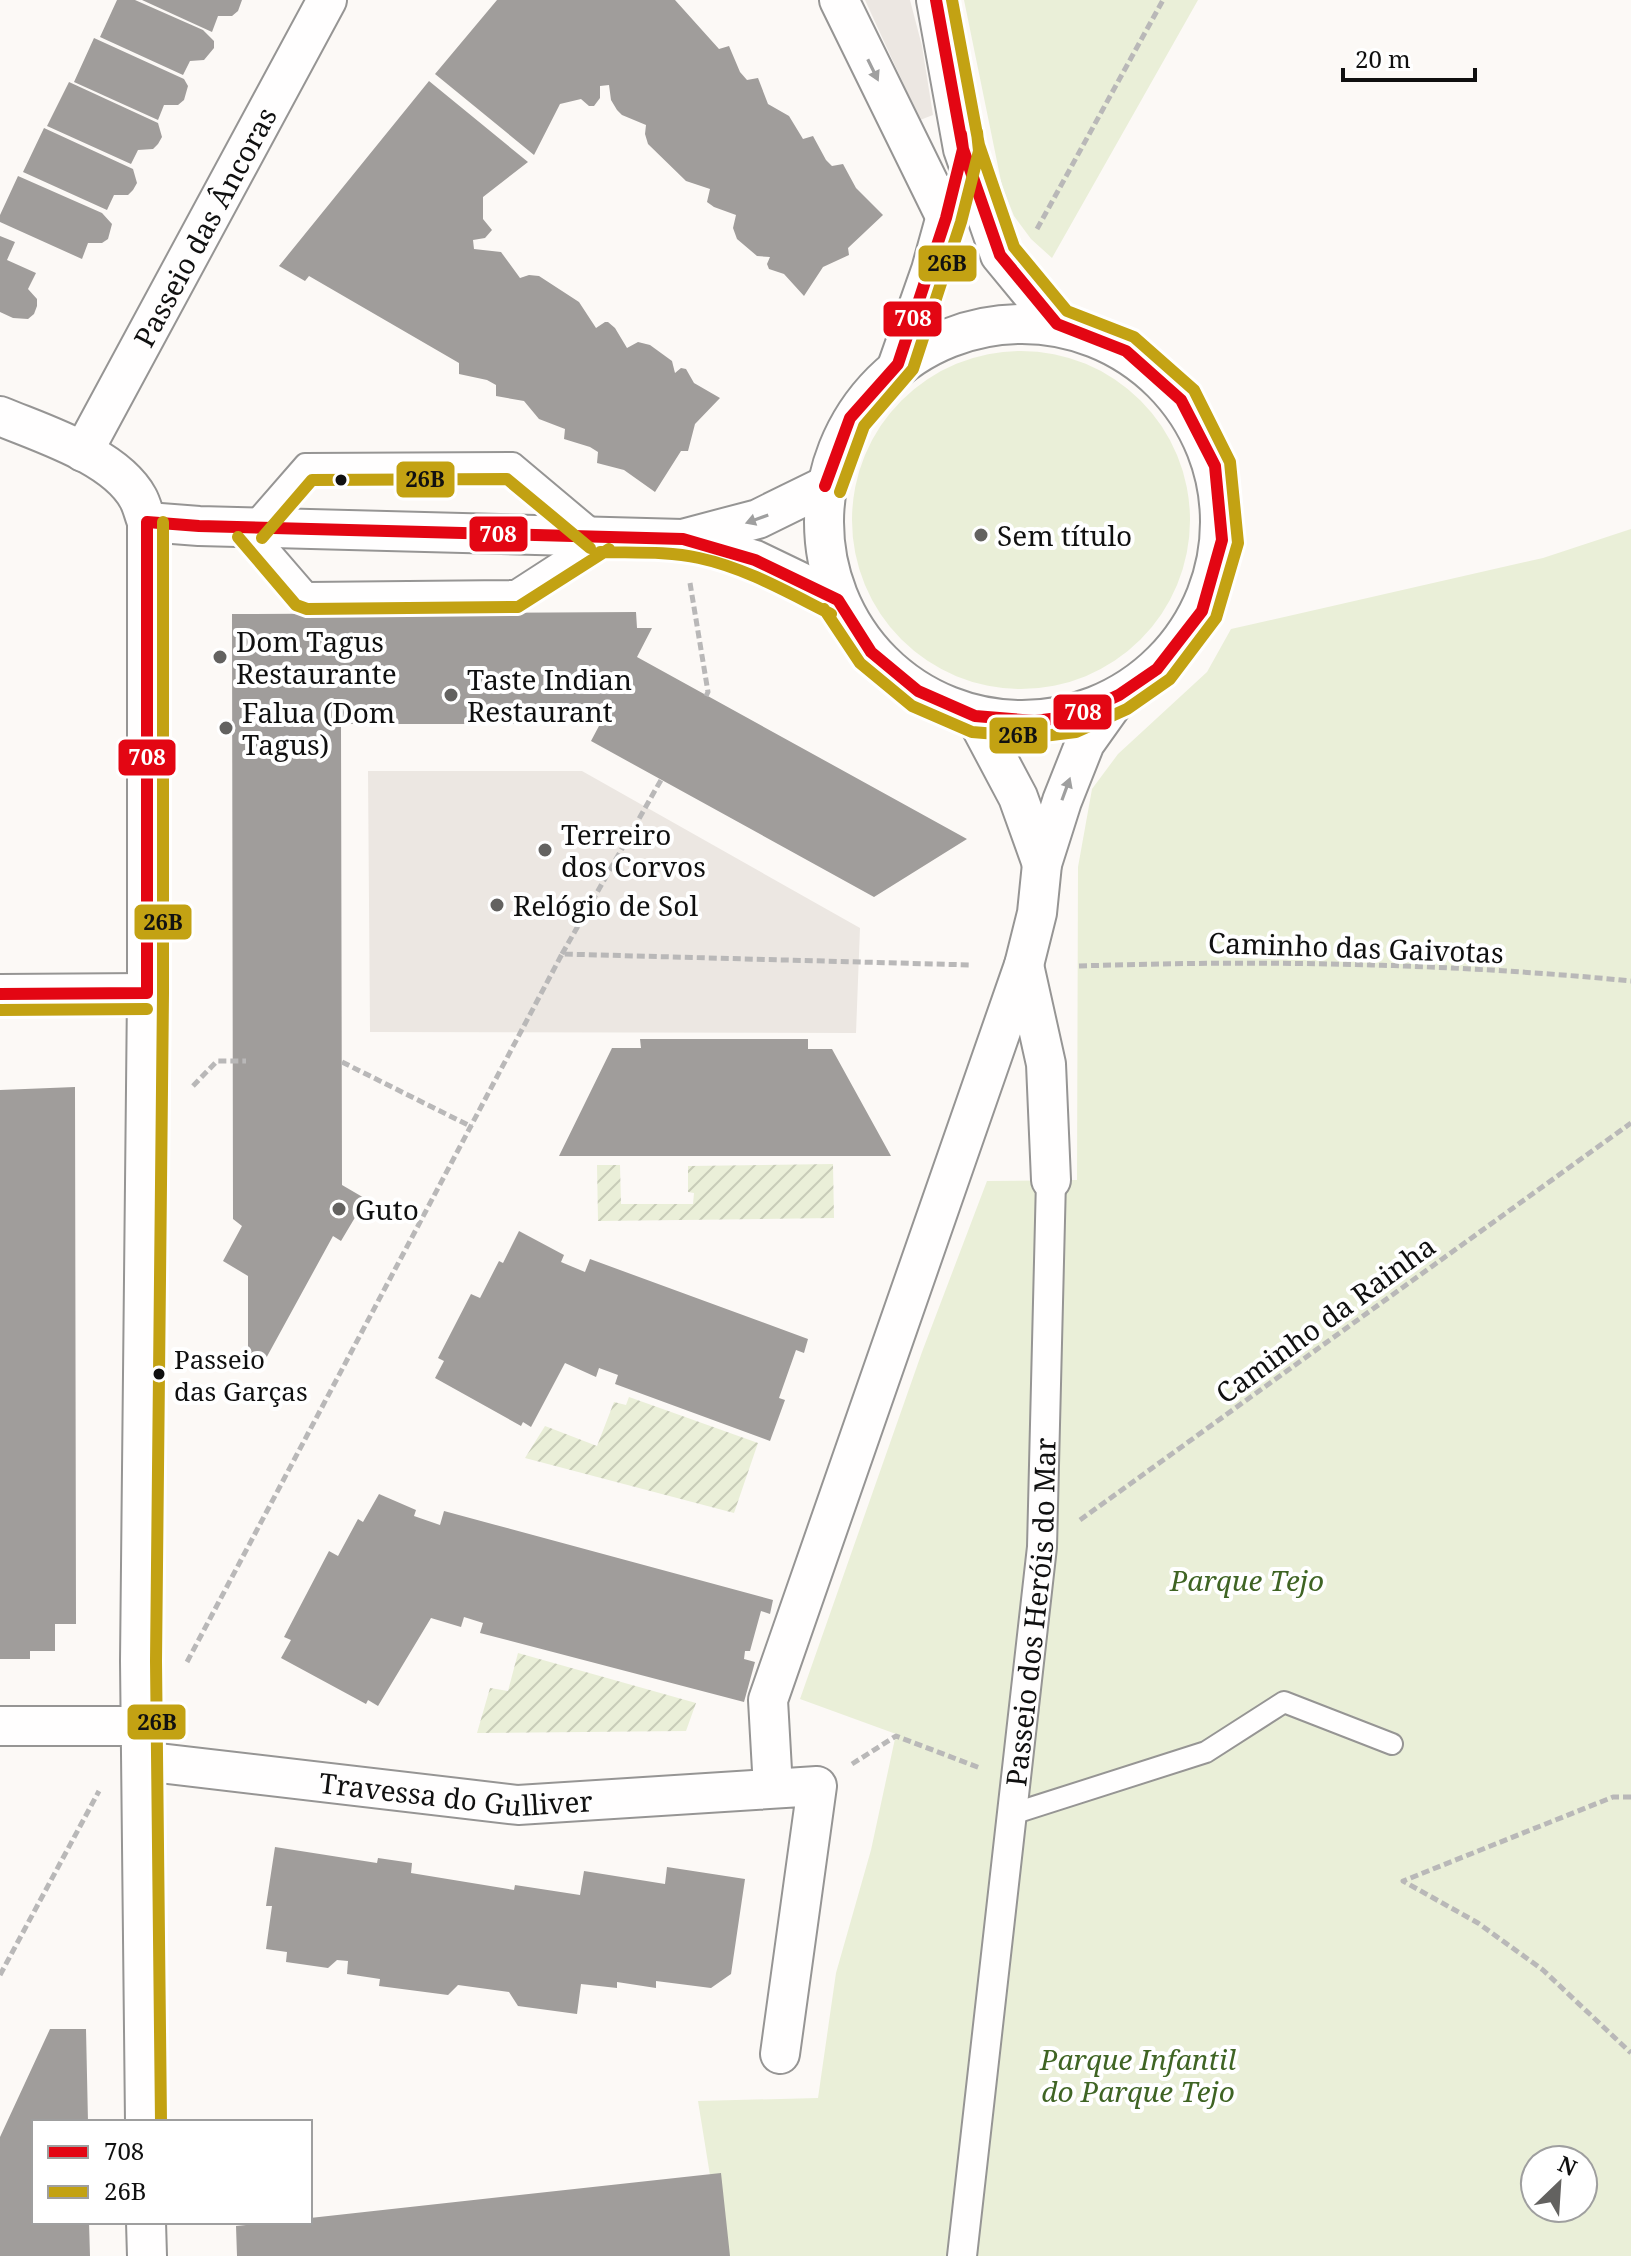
<svg xmlns="http://www.w3.org/2000/svg" width="1631" height="2256" font-family="'Noto Serif',serif">
  <style>
    .grass { fill: #eaefd8; fill-rule: evenodd }
    .garden { fill: url(#garden-furrows) }
    .plaza { fill: #ece7e2 }
    .building { fill: #a09d9b }
    .lines { fill: none; stroke-linecap: round; stroke-linejoin: round }
    .service-casing { stroke: #969594; stroke-width: 24 }
    .pedestrian-casing { stroke: #969594; stroke-width: 32 }
    .minor-casing { stroke: #969594; stroke-width: 42 }
    .path { stroke: #b9b8b8; stroke-width: 5; stroke-dasharray: 8 4; stroke-linecap: butt }
    .service { stroke: #fffefe; stroke-width: 20 }
    .pedestrian { stroke: #fffefe; stroke-width: 28 }
    .minor { stroke: #fffefe; stroke-width: 38 }
    .bus-1-casing { stroke: #fff; stroke-width: 18 }
    .bus-2-casing { stroke: #fff; stroke-width: 18 }
    .bus-1 { stroke: #e30613; stroke-width: 12 }
    .bus-2 { stroke: #c3a213; stroke-width: 12 }
    .oneway { fill: #9f9f9f }
    .bus-dot { fill: #101010; stroke: #fff; stroke-width: 3 }
    .poi-dot { fill: #636260; stroke: #fff; stroke-width: 3 }
    .labels { text-anchor: middle; dominant-baseline: central; stroke-width: 8; stroke-linejoin: round; paint-order: stroke }
    .bus-label { font-size: 26px; fill: #101010; stroke: #fff; text-anchor: start }
    .street-label { font-size: 28px; fill: #101010; stroke: #fff }
    .poi-label { font-size: 28px; fill: #101010; stroke: #fff; text-anchor: start }
    .park-label { font-size: 28px; font-style: italic; fill: #3f6424; stroke: #fff }
    .line-badge { stroke: #fff; stroke-width: 3 }
    .badge-label { font-size: 22px; text-anchor: middle; font-weight: bold; fill: #fff }
    .pale-badge-label { font-size: 22px; text-anchor: middle; font-weight: bold; fill: #111 }
  </style>
  <defs>
    <pattern id="garden-furrows" width="10" height="10" patternUnits="userSpaceOnUse" patternTransform="scale(2)"><rect width="10" height="10" fill="#eaefd8"/><path d="M-1 1l2-2M0 10L10 0M9 11l2-2" fill="none" stroke="#c8ccb8"/></pattern>
  </defs>
  <rect width="100%" height="100%" fill="#fcf9f6"/>
  <path class="grass" d="M964 0H1198L1052 258 1031 239 1014 216 1002 186Z
    M852 520a169 169 0 1 1 338 0a169 169 0 1 1-338 0Z
    M1631 529V2256H723L698 2101 818 2098 836 1973 871 1850 896 1734 800 1699 922 1352 987 1181 1077 1180 1078 867 1092 789 1118 754 1207 672 1231 629 1543 558ZM1535 2160H1583V2208H1535Z"/>
  <path class="garden" d="M833 1164 834 1218 598 1221 597 1165H620L621 1204H693L694 1193 688 1192V1166Z
    M629 1397 758 1443 734 1513 525 1458 545 1426 597 1446 614 1402 626 1405Z
    M518 1653 696 1703 686 1731 477 1733 490 1688 508 1691Z"/>
  <path class="plaza" d="M865 0H910L922 46 933 115 920 120Z
    M368 771H582L860 928 856 1033 370 1032Z"/>
  <path class="building" d="M117 0H135L203 30 214 41V48L204 60 190 61 183 75 100 37Z
    M142 0H242L238 11 232 16H218L212 32Z
    M497 0H675L719 49 729 46 740 72 747 80 758 78 768 104 789 116 803 139 813 136 826 160 832 166 843 164 856 188 883 215 848 248 849 255 823 267 804 296 784 274 769 269 767 264 770 257 757 256 737 239 733 228 736 215 714 207 707 202 710 189 686 181 648 144 645 134 646 125 622 115 617 110 611 100 609 85 600 86V98L594 106H589L581 99 560 104 534 155 435 74Z
    M94 38 184 79 188 86 184 100 178 105H164L158 120 74 82Z
    M429 81 528 162 483 197V219L492 230 485 238 473 240 474 249 501 252 520 278 529 275 539 276 579 302 596 328 605 322H608L615 328 627 348 638 342 650 345 672 361 675 373 681 368 686 369 694 383 720 398 695 424 688 451H681L655 492 624 470 597 463 598 452 590 447 564 439 565 429 539 419 524 401 496 396V385L487 380 459 374V363L309 276 305 281 279 266Z
    M69 82 158 123 162 137 158 144 153 149 138 150 131 164 47 126Z
    M44 128 133 169 137 183 133 190 128 195H114L107 210 23 172Z
    M18 176 102 213 112 224 108 239 102 243H88L82 259 0 222V215Z
    M0 236 15 242 7 260 36 273 28 289 37 299V306L34 314 28 319 13 318 0 312Z
    M636 612 637 628H652L637 657 967 839 874 897 591 741 600 724H341L342 1185 366 1199 341 1241 333 1236 258 1373 248 1367V1276L223 1261 242 1226 233 1219 232 614Z
    M640 1039H808V1049H832L891 1156H559L612 1048H641Z
    M75 1087 76 1624H55V1651H30V1659H0V1090Z
    M519 1231 564 1255 561 1262 585 1272 590 1259 808 1339 804 1353 796 1350 779 1398 785 1400 770 1441 615 1384 618 1375 599 1368 596 1377 565 1363 531 1427 523 1422 521 1426 435 1378 444 1361 438 1358 471 1294 480 1298 499 1261 503 1263Z
    M379 1494 416 1510 414 1516 440 1525 444 1511 773 1600 770 1614 761 1611 750 1651H745L744 1659 755 1662 744 1702 480 1633 483 1623 464 1617 461 1627 431 1618 378 1706 368 1700 366 1704 281 1658 291 1640 284 1637 329 1551 338 1556 358 1519 363 1522Z
    M275 1847 377 1863 378 1858 412 1863 411 1873 514 1890 515 1885 580 1895 584 1871 665 1884 667 1867 745 1879 731 1974 711 1988 656 1981V1988L617 1982V1988L581 1984 577 2014 518 2006 509 1992 458 1985 448 1995 379 1986 380 1979 347 1974 348 1961 337 1960 328 1968 286 1962 287 1952 266 1949 272 1906H266Z
    M50 2029H86L88 2122H34V2222H89L90 2256H0V2137Z
    M721 2173 730 2256H237L236 2226 275 2222H310V2218Z"/>
  <g class="lines">
    <defs>
      <path id="service" d="M513 463 600 536 515 591 307 593 250 527 305 464Z
        M1012 1814 1206 1752 1284 1702 1392 1744"/>
      <g id="pedestrian">
        <path id="s1" d="M962 2256 1042 1547 1051 1180"/>
      </g>
      <g id="minor">
        <path d="M839 0 946 218"/>
        <path d="M936 0 963 149 1000 255 1057 324"/>
        <circle cx="1022" cy="522" r="198"/>
        <path d="M898 364 931 270 952 194"/>
        <path d="M0 416C43 434 115 456 138 498 142 505 144 515 147 522V993L140 1661 145 2122"/>
        <path id="s2" d="M83 452 327 0"/>
        <path d="M147 522 199 526 683 539 755 560 838 600"/>
        <path d="M686 538 758 519 825 486"/>
        <path d="M975 716 1018 797 1042 864"/>
        <path d="M1024 965 1046 1064 1051 1180"/>
        <path d="M0 994 147 993"/>
        <path d="M0 1726H141"/>
        <path id="s3" d="M142 1761 518 1805 817 1786 780 2054"/>
        <path d="M773 1788 768 1700 1024 965 1037 913 1042 864 1062 801 1085 743 1117 698"/>
        <path d="M146 2222 147 2256"/>
      </g>
    </defs>
    <use href="#service" class="service-casing"/>
    <use href="#pedestrian" class="pedestrian-casing"/>
    <use href="#minor" class="minor-casing"/>
    <path class="path" d="M1037 229 1163 0
      M690 583 708 692 706 696
      M562 954 661 780
      M1079 966C1264 960 1447 963 1631 981
      M342 1062 472 1127
      M193 1086 217 1061H246
      M1080 1520 1631 1123
      M187 1662 562 954 971 965
      M852 1764 896 1736 980 1768
      M1631 1797H1613L1403 1881 1478 1923 1543 1970 1631 2053
      M0 1975 99 1791"/>
    <use href="#service" class="service"/>
    <use href="#pedestrian" class="pedestrian"/>
    <use href="#minor" class="minor"/>
    <defs>
      <path id="bus-1" d="M825 486 850 418 898 364 946 218 963 149 961 134
        M147 522 199 526 683 539 755 560 838 600
        M147 522V993
        M838 600 871 652 918 691 975 716 1035 721 1074 716 1119 695 1157 669 1202 611 1222 540 1215 466 1181 400 1126 351 1057 324 1000 255 963 149 936 0
        M0 994 147 993"/>
      <path id="bus-2" d="M840 492 864 426 913 369 961 222 979 151 977 132
        M238 537 296 605 307 609 518 607 609 549
        M262 538 312 480 507 479 590 548
        M600 552C633 553 667 551 699 558 746 568 789 593 831 614
        M824 609 860 663 912 706 972 732 1035 737 1076 732 1127 709 1170 679 1216 618 1238 543 1230 462 1194 390 1134 337 1067 311 1014 247 979 145 952 0
        M0 1010 147 1009
        M161 2122 156 1661 163 993V522"/>
    </defs>
    <use href="#bus-1" class="bus-1-casing"/>
    <use href="#bus-2" class="bus-2-casing"/>
    <use href="#bus-1" class="bus-1"/>
    <use href="#bus-2" class="bus-2"/>
  </g>
  <defs><path id="oneway-solid" d="M-6-.8H1V-3.2L6.5 0L1 3.2V.8H-6Z" transform="scale(2)"/></defs>
  <g class="oneway">
    <use href="#oneway-solid" transform="translate(873 70) rotate(64)"/>
    <use href="#oneway-solid" transform="translate(757 519) rotate(160)"/>
    <use href="#oneway-solid" transform="translate(1066 789) rotate(-70)"/>
  </g>
  <g class="bus-dot">
    <circle cx="341" cy="480" r="7"/>
    <circle cx="159" cy="1374" r="7"/>
  </g>
  <g class="poi-dot">
    <circle cx="981" cy="535" r="8"/>
    <circle cx="220" cy="657" r="8"/>
    <circle cx="451" cy="695" r="8"/>
    <circle cx="226" cy="728" r="8"/>
    <circle cx="545" cy="850" r="8"/>
    <circle cx="497" cy="905" r="8"/>
    <circle cx="339" cy="1209" r="8"/>
  </g>
  <g class="labels">
    <g class="bus-label">
      <text x="174" y="1359">Passeio<tspan x="174" dy="32">das Garças</tspan></text>
    </g>
    <g class="street-label">
      <text stroke="none"><textPath href="#s2" startOffset="256">Passeio das Âncoras</textPath></text>
      <text transform="translate(1356 947) rotate(2)">Caminho das Gaivotas</text>
      <text transform="translate(1325 1319) rotate(-36)">Caminho da Rainha</text>
      <text stroke="none"><textPath href="#s1" startOffset="648">Passeio dos Heróis do Mar</textPath></text>
      <text stroke="none"><textPath href="#s3" startOffset="316">Travessa do Gulliver</textPath></text>
    </g>
    <g class="poi-label">
      <text x="997" y="535">Sem título</text>
      <text x="236" y="641">Dom Tagus<tspan x="236" dy="32">Restaurante</tspan></text>
      <text x="467" y="679">Taste Indian<tspan x="467" dy="32">Restaurant</tspan></text>
      <text x="242" y="712">Falua (Dom<tspan x="242" dy="32">Tagus)</tspan></text>
      <text x="561" y="834">Terreiro<tspan x="561" dy="32">dos Corvos</tspan></text>
      <text x="513" y="905">Relógio de Sol</text>
      <text x="355" y="1209">Guto</text>
    </g>
    <g class="park-label">
      <text x="1247" y="1580">Parque Tejo</text>
      <text x="1138" y="2059">Parque Infantil<tspan x="1138" dy="32">do Parque Tejo</tspan></text>
    </g>
  </g>
  <g class="line-badge">
    <rect x="917" y="244" width="61" height="39" rx="8" fill="#c3a213"/>
    <rect x="882" y="300" width="61" height="38" rx="8" fill="#e30613"/>
    <rect x="395" y="460" width="61" height="39" rx="8" fill="#c3a213"/>
    <rect x="468" y="515" width="61" height="38" rx="8" fill="#e30613"/>
    <rect x="1052" y="693" width="61" height="38" rx="8" fill="#e30613"/>
    <rect x="988" y="716" width="61" height="39" rx="8" fill="#c3a213"/>
    <rect x="117" y="738" width="60" height="39" rx="8" fill="#e30613"/>
    <rect x="133" y="903" width="60" height="38" rx="8" fill="#c3a213"/>
    <rect x="126" y="1703" width="61" height="38" rx="8" fill="#c3a213"/>
  </g>
  <g class="badge-label">
    <text x="913" y="326">708</text>
    <text x="498" y="542">708</text>
    <text x="1083" y="720">708</text>
    <text x="147" y="765">708</text>
  </g>
  <g class="pale-badge-label">
    <text x="947" y="271">26B</text>
    <text x="425" y="487">26B</text>
    <text x="1018" y="743">26B</text>
    <text x="163" y="930">26B</text>
    <text x="157" y="1730">26B</text>
  </g>
  <rect x="32" y="2120" width="280" height="104" fill="#ffffff" stroke="#9f9f9f" stroke-width="2"/>
  <rect x="48" y="2146" width="40" height="12" fill="#e30613" stroke="#9f9f9f" stroke-width="2"/>
  <text x="104" y="2160" font-size="24" fill="#101010">708</text>
  <rect x="48" y="2186" width="40" height="12" fill="#c3a213" stroke="#9f9f9f" stroke-width="2"/>
  <text x="104" y="2200" font-size="24" fill="#101010">26B</text>
  <g transform="translate(1559 2184) rotate(25)"><circle r="38" fill="#ffffff" stroke="#9f9f9f" stroke-width="2"/>
  <path d="M0-6L14 30L0 20L-14 30Z" fill="#636260"/>
  <text y="-12" font-size="22" font-weight="bold" text-anchor="middle" fill="#101010">N</text>
  </g>
  <path d="M1343 68v12h132v-12" fill="none" stroke="#101010" stroke-width="4"/>
  <text x="1355" y="68" font-size="24" fill="#101010" stroke="#ffffff" stroke-width="6" paint-order="stroke">20 m</text>
</svg>
